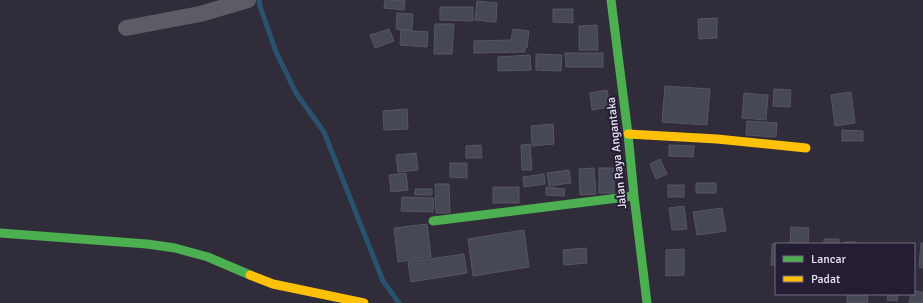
<svg xmlns="http://www.w3.org/2000/svg" width="923" height="303" font-family="Signika,sans-serif">
  <style>
    .lines { fill: none; stroke-linecap: round; stroke-linejoin: round }
    .stream { stroke: #29526f; stroke-width: 5 }
    .building { fill: #474855; stroke: #565661 }
    .street { stroke: #5e5b65; stroke-width: 16 }
    .fast { stroke: #4caf50; stroke-width: 9 }
    .slow { stroke: #ffc107; stroke-width: 9 }
    .labels { text-anchor: middle; dominant-baseline: central; stroke-width: 4; stroke-linejoin: round; paint-order: stroke }
    .street-label { font-size: 12px; fill: #e8e3f3; stroke: #251d34 }
  </style>
  <rect width="100%" height="100%" fill="#302c39"/>
  <g class="lines">
    <path class="stream" d="M259 0 260 6 276 52 296 93 324 132 383 281 399 303"/>
  </g>
  <path class="building" d="M385 0H405L404 10 384 8Z
    M477 1 497 3 496 22 475 20Z
    M440 7H473V21L440 20Z
    M553 9H573V23L553 22Z
    M397 13 413 14 412 30 396 29Z
    M717 18V38L699 39 698 19Z
    M435 24H454L452 54H434Z
    M597 25 598 50H579V26Z
    M389 29 394 41 375 48 370 35Z
    M513 29 529 31 527 48 525 47V52L474 53V41L511 40Z
    M401 30 428 32 427 47 400 45Z
    M565 53H603V67H566Z
    M536 54 562 55 561 71 536 70Z
    M530 55 531 70 498 71V57Z
    M665 86 710 89 707 125 662 122Z
    M774 89 791 90 790 107 773 106Z
    M607 90 610 107 592 110 590 93Z
    M851 92 855 123 835 126 831 95Z
    M744 93 768 95 766 120 742 118Z
    M407 109 408 129 384 130 383 111Z
    M747 121 777 123 776 137 746 135Z
    M553 124 554 144 532 146 531 126Z
    M842 130 863 131V141H842Z
    M530 144 532 170H522L521 145Z
    M481 145 482 158H466V146Z
    M669 145 694 146 693 157 669 156Z
    M416 153 418 170 398 172 396 155Z
    M660 159 667 174 656 179 650 164Z
    M450 163H467V178L450 177Z
    M594 168 596 194 580 195 579 169Z
    M599 168H614V193H599Z
    M569 170 571 183 549 186 547 173Z
    M406 173 408 190 391 192 389 175Z
    M544 174 545 184 524 187 523 177Z
    M696 183H716V193H696Z
    M435 184H449L450 213H436Z
    M668 185H684V197H668Z
    M493 187H519V203H493Z
    M546 187 565 189 564 196 546 195Z
    M415 189H432V195H415Z
    M402 197 434 198 433 212 401 211Z
    M684 206 687 229 672 230 669 208Z
    M722 208 726 231 697 235 693 212Z
    M427 224 431 257 398 262 394 228Z
    M791 227 809 228 808 244H790Z
    M524 230 529 267 473 276 468 239Z
    M824 239H839V244H824Z
    M844 242H856V244H844Z
    M921 243H923V268L919 267Z
    M772 244H776V265H771Z
    M586 248 587 263 564 265 563 250Z
    M684 249V275L666 276V250Z
    M464 254 467 273 411 282 408 262Z
    M914 291 923 292V303H909L911 294H914Z
    M847 294H867L868 303H847Z
    M888 294H898L897 301 887 300Z"/>
  <g class="lines">
    <path class="street" d="M126 28 200 14 248 0"/>
    <path class="fast" d="M611 0 628 134 634 196 647 303
      M433 221 634 196
      M0 233 147 244 175 248 208 257 250 275"/>
    <path class="slow" d="M628 134 717 139 806 148
      M250 275 273 284 364 303"/>
  </g>
  <g class="labels">
    <g class="street-label">
      <text transform="translate(617 153) rotate(-96)">Jalan Raya Angantaka</text>
    </g>
  </g>
  <rect x="775" y="243" width="140" height="52" fill="#251d34" stroke="#736c80"/>
  <rect x="783" y="256" width="20" height="6" fill="#4caf50" stroke="#736c80"/>
  <text x="811" y="263" font-size="12" fill="#e8e3f3">Lancar</text>
  <rect x="783" y="276" width="20" height="6" fill="#ffc107" stroke="#736c80"/>
  <text x="811" y="283" font-size="12" fill="#e8e3f3">Padat</text>
</svg>
